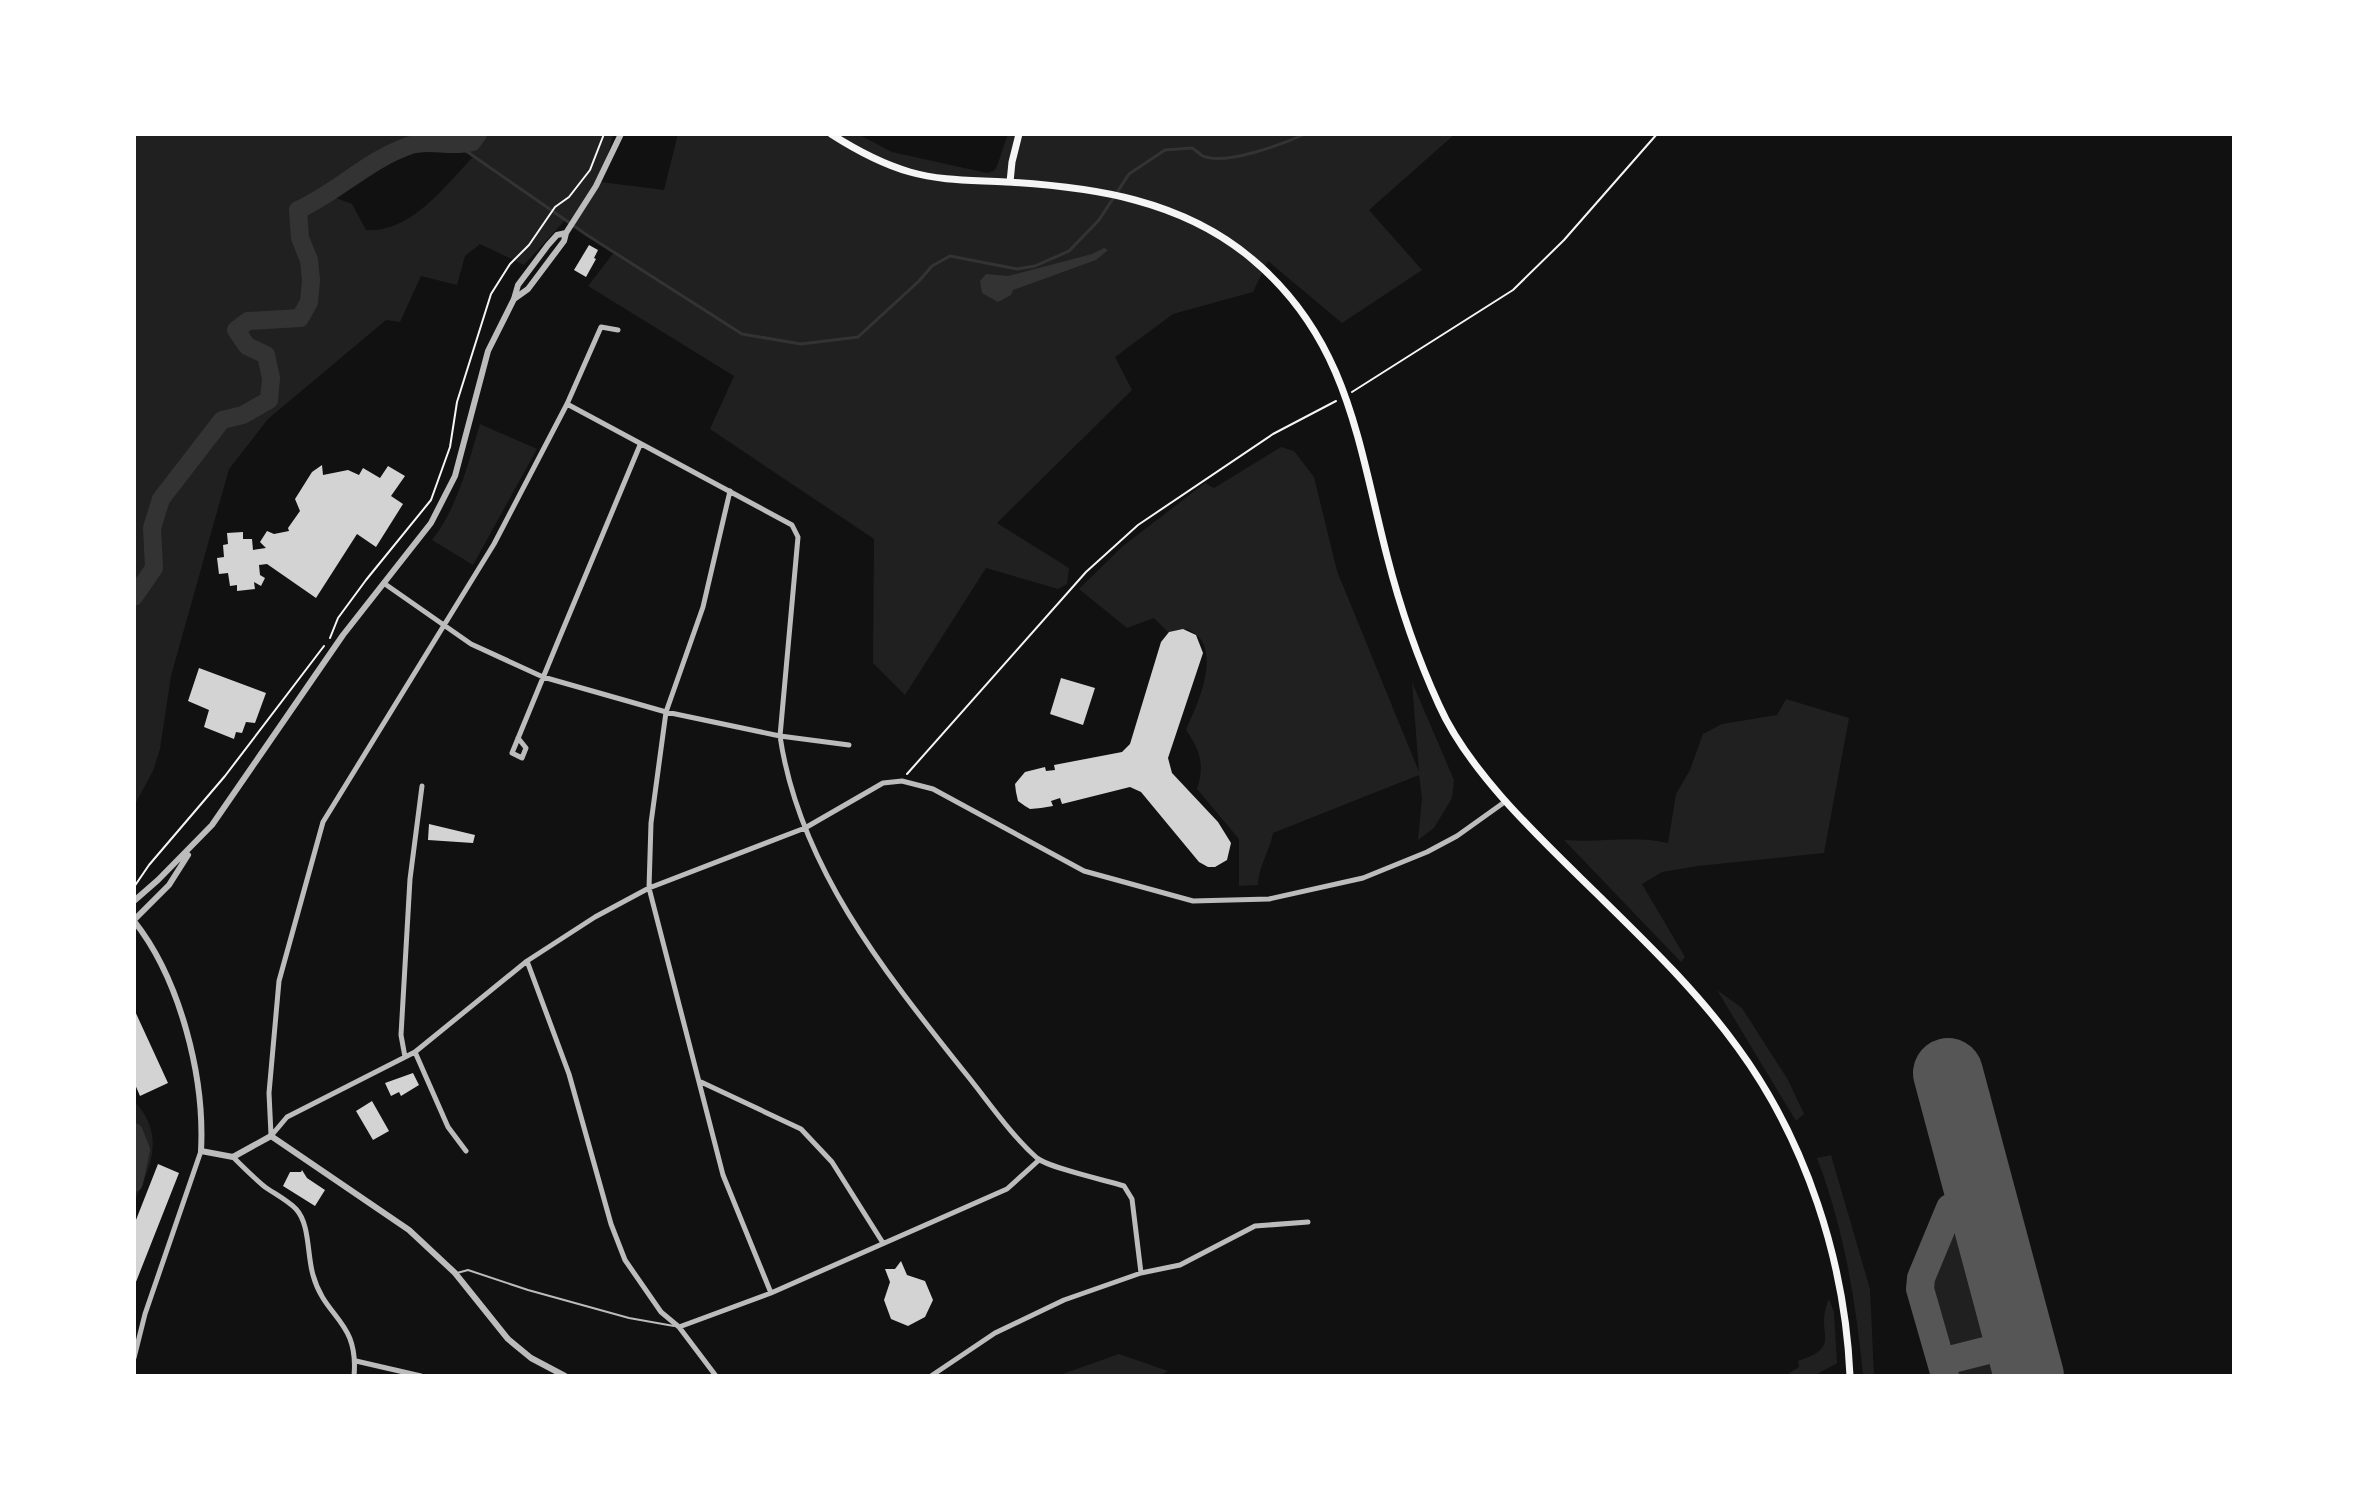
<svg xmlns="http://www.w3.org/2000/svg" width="2368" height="1510" font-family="'PT Sans Narrow',sans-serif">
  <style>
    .green { fill: #202020; fill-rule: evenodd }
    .water { fill: #333 }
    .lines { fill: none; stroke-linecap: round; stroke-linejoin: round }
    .stream { stroke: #333; stroke-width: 3 }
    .river { stroke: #333; stroke-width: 18 }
    .taxiway { stroke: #565656; stroke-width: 28 }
    .runway { stroke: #565656; stroke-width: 70 }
    .building { fill: #d3d3d3 }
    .path { stroke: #f5f5f5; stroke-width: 2 }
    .service { stroke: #bcbcbc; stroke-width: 2 }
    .minor { stroke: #bcbcbc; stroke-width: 5 }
    .tertiary { stroke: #bcbcbc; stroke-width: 6 }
    .secondary { stroke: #f5f5f5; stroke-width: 7 }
  </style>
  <rect width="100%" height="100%" fill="#111"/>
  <path class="green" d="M134 134H613L601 182 664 190 678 134H858L892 152 987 173 994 171 997 166 1008 134H1455L1369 210 1422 270 1342 323 1268 261 1253 292 1173 314 1115 357 1132 390 997 523 1069 568 1067 584 1058 589 986 568 905 695 873 663 874 539 710 429 734 376 588 286 615 251 565 220 524 265 480 244 465 256 457 285 421 276 400 322 386 320 268 419 229 469 171 676 160 749 153 771 134 806ZM426 143 458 148 473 157C444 187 411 233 366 230L352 204 336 198C342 172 403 148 426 143Z
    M480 424 537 449 473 565 432 540C458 507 468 463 480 424Z
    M1281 447 1294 451 1314 477 1337 571 1419 772 1412 682 1454 780 1452 798 1434 828 1418 840 1422 798 1419 775 1273 833C1270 850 1258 868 1258 885L1239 886V839L1197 789C1205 765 1200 750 1186 730 1196 707 1212 674 1205 648 1203 639 1195 634 1188 629L1168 632 1154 618 1127 628 1079 589 1123 546 1205 483 1214 488Z
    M1786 699 1849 718 1824 853 1698 866 1662 872 1642 884 1685 957 1681 962 1564 840C1599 843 1634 835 1668 843L1676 794 1690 770 1703 734 1722 724 1777 715Z
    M1717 990 1742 1008 1788 1080 1804 1114 1796 1121Z
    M134 1101C166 1135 151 1166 134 1202Z
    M1831 1155 1870 1289 1874 1376H1863C1856 1301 1844 1229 1817 1158Z
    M1958 1223C1966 1226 1972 1232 1975 1240 1982 1257 1998 1310 1993 1326 1991 1336 1982 1344 1971 1346 1960 1349 1951 1348 1942 1341L1926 1284 1949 1226Z
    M1829 1299 1834 1312 1837 1363 1814 1376H1785L1799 1367 1798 1361C1845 1345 1813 1335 1829 1299Z
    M1119 1354 1168 1371 1160 1376H1057Z
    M1979 1357 1998 1361 2011 1376H1953L1961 1365Z"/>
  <path class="water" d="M1104 248 1108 250 1096 260 1013 290 1011 295 998 302 982 293 980 281 986 274 1008 276 1092 254Z"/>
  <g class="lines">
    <path class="stream" d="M459 146 587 235 742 334 801 344 858 337 919 281 932 266 950 256 1017 269 1035 266 1069 251 1099 220 1129 174 1165 150 1192 148C1196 150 1199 154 1203 156 1225 166 1283 144 1305 134"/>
    <path class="river" d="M134 597 154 568 152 528 161 499 222 420 243 415 269 400 271 378 266 355 247 346 236 330 248 321 300 318 309 302 311 280 309 260 300 238 298 210C338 192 367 160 411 145 431 139 451 148 472 142L478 134
      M134 1132 141 1150 134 1183"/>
    <path class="taxiway" d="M1941 1362 2020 1342
      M1945 1376 1920 1289 1921 1278 1950 1208 1981 1197"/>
    <path class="runway" d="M1948 1073 2029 1376"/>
  </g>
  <path class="building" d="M589 245 598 250 594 258 596 259 586 277 574 270Z
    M322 465 323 475 348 470 359 475 363 468 380 478 388 466 405 476 391 496 403 504 376 547 357 534 316 598 267 564 259 565 260 575 265 578 261 586 254 582 255 589 237 591V585L230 586 228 573 219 574 217 558 224 557 223 545 228 544 227 533 243 532V539H252L253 550 266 548 260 542 267 531 274 534 289 531 288 528 300 511 295 499 312 472Z
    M1183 629 1196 635 1203 653 1168 758 1172 773 1218 822 1231 843 1227 860 1215 867H1208L1199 862 1141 792 1130 787 1062 804 1060 798 1051 801 1053 806 1041 808 1030 809 1025 806 1018 801 1016 792 1015 784 1025 772 1045 767 1046 771 1055 770 1054 765 1122 752 1130 744 1161 642 1169 632Z
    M199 668 266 693 255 723 246 722 242 733 236 732 234 739 204 727 209 710 188 701Z
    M1061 678 1095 688 1083 725 1050 714Z
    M429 824 475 835 473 843 428 840Z
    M134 1009 168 1083 140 1096 134 1082Z
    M413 1073 419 1085 401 1096 399 1092 391 1096 385 1083Z
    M372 1101 389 1131 373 1140 356 1111Z
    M158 1164 179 1173 134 1287V1225Z
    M302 1170 307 1178 325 1190 315 1206 283 1186 290 1172H301Z
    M901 1261 907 1275 925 1281 933 1300 925 1317 908 1326 891 1319 884 1300 890 1282 885 1269H895Z"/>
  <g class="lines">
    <path class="path" d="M1352 392 1513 290 1564 240 1657 134
      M330 638 338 618 366 580 431 500 450 447 457 402 491 294 510 264 529 245 555 207 569 197 590 170 604 134
      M907 774 1086 572 1138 525 1273 434 1336 401
      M134 887 149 865 225 776 324 646"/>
    <path class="service" d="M457 1273 468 1270 528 1290 629 1318 674 1326"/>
    <path class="minor" d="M567 404 792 525 798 537 780 736C799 865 883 970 962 1069 986 1098 1009 1133 1037 1158 1049 1168 1105 1180 1124 1186L1132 1199 1141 1273
      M730 491 703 607 666 712 651 823 649 888 723 1175 771 1293
      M385 584 471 644 543 677 666 712 780 736 849 745
      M518 738 526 748 522 758 512 753C554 650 597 548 640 445
      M527 961 569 1074 611 1224 625 1260 661 1312 679 1327 716 1376
      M415 1052 448 1127 466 1151
      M405 1057 401 1035 410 879 422 786
      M701 1082 801 1129 832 1162 883 1243
      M271 1135 269 1093 279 981 323 822 494 544 567 404 601 327 618 330
      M271 1136 287 1117 415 1052 527 961 595 917 649 888 805 828 883 783 902 781 933 789 1084 871 1193 901 1269 899 1363 878 1427 852 1457 836 1506 801
      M233 1157C243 1167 254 1178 265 1187 275 1194 287 1200 296 1209 310 1224 307 1255 313 1275 325 1319 359 1320 354 1376
      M679 1327 771 1293 1007 1189 1039 1160
      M134 1358 145 1314 201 1151
      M356 1361 421 1376
      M931 1376 995 1333 1064 1300 1141 1273 1180 1265 1255 1226 1308 1222"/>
    <path class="tertiary" d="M514 299 528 289 564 241 566 233 596 186 621 134
      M134 901 158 880 212 825 343 635 431 523 455 476 488 351 514 299 518 285 548 245 557 235 566 233
      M134 920 169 885 188 855
      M134 921C180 979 205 1077 201 1151L233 1157 271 1136 409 1230 455 1273 508 1339 531 1358 565 1376"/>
    <path class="secondary" d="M831 134C856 150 882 164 910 172 941 181 974 180 1006 182 1094 187 1182 200 1252 259 1348 339 1358 443 1387 556 1400 607 1417 657 1439 705 1469 773 1543 841 1596 893 1646 942 1697 991 1738 1048 1806 1141 1845 1261 1850 1376
      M1010 182 1012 162 1019 134"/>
  </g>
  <rect width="2368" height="1510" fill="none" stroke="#ffffff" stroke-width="272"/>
</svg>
